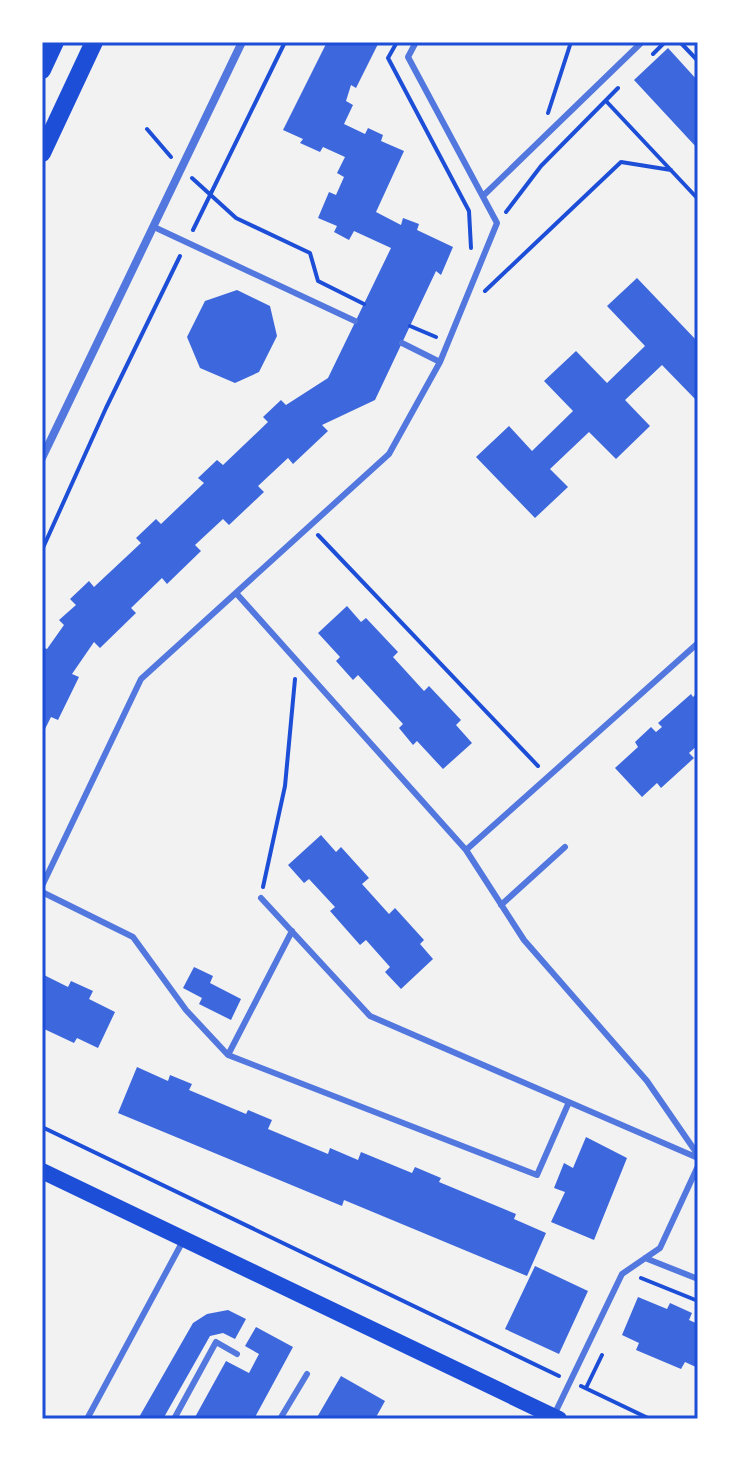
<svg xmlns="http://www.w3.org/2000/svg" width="740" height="1461" font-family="Lato,sans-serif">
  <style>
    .building { fill: #3d67dc }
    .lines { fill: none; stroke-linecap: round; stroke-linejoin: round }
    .path { stroke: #1d4ed8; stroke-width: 4 }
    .service { stroke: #5277de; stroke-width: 6 }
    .minor { stroke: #5277de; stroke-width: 8 }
    .secondary { stroke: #1d4ed8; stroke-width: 16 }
    .primary { stroke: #1d4ed8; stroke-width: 18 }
    .neatline { fill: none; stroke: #1d4ed8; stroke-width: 3 }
  </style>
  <rect width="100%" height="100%" fill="#f2f2f2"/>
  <path class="building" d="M327 42H374L378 44 356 88 351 85 346 101 353 105 344 124 365 134 368 128 383 135 381 141 404 151 376 212 401 225 403 218 419 224 417 230 453 247 441 275 436 271 375 400 322 425 328 431 293 464 288 458 258 486 264 492 229 525 223 519 195 545 201 551 167 584 162 578 131 608 136 613 100 648 94 642 72 674 79 677 58 720 51 717 42 735V647L47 649 64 625 59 620 76 605 70 599 89 581 94 587 141 543 136 538 156 519 161 524 204 483 198 478 217 460 223 465 268 422 263 417 281 400 286 405 328 378 391 248 354 231 349 240 334 232 337 226 318 218 329 192 336 195 344 177 337 173 345 157 323 147 320 152 300 143 303 139 283 130Z
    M668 48 698 81V149L634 80Z
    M637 278 698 342V397L696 400 662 365 625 400 650 426 616 459 589 432 550 469 568 487 535 518 476 457 509 426 532 451 573 411 544 381 576 351 607 383 645 346 607 306Z
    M237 290 270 306 277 336 259 372 235 383 200 368 187 337 205 301Z
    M347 606 361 622 366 618 398 652 393 657 424 691 429 686 461 720 456 725 472 743 443 769 417 741 413 745 399 728 403 724 358 675 353 680 336 661 340 657 318 633Z
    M698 692V745L689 753 694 758 661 788 657 783 642 797 615 768 638 747 635 742 651 727 656 732 662 727 658 723 691 694 693 697Z
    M321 835 336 852 341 847 369 878 362 884 389 914 395 908 424 940 420 944 433 959 401 989 385 972 390 967 366 940 360 945 330 911 335 907 309 879 304 883 288 865Z
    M194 967 213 976 210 983 241 999 231 1020 199 1004 202 998 183 988Z
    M42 974 68 987 71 981 93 991 89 999 115 1012 98 1048 77 1038 74 1043 42 1028Z
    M137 1067 168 1081 170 1075 192 1084 189 1090 246 1114 248 1110 272 1120 268 1129 328 1154 330 1148 358 1160 361 1152 412 1173 415 1167 441 1178 439 1182 516 1214 514 1219 546 1233 527 1276 344 1200 342 1206 118 1113Z
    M586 1137 627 1158 594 1240 551 1222 565 1192 554 1188 564 1163 573 1168Z
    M535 1266 588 1291 559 1354 505 1329Z
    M638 1297 667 1309 670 1303 692 1313 689 1320 698 1324V1368L685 1362 681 1369 636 1350 639 1343 622 1335Z
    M228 1310 246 1319 235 1339 223 1333 210 1336 163 1419H138L193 1323 207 1314Z
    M256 1327 293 1347 254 1419H194L226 1361 249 1373 259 1354 245 1346Z
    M341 1376 385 1401 375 1419H316Z"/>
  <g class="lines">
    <path class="path" d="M397 42 388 58 469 211 471 248
      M680 42 698 61
      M653 54 665 42
      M606 101 698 199
      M548 113 571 42
      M147 129 171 157
      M192 178 236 218 310 253 318 281 364 304
      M506 212 541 166 618 88
      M193 230 285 42
      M485 291 621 162 671 170
      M410 326 436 337
      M318 535 538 766
      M42 550 106 408 180 256
      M263 887 285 786 295 679
      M42 1127 559 1376
      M641 1278 698 1301
      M581 1386 650 1419
      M586 1388 602 1355"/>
    <path class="service" d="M484 195 642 42
      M154 227 355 321
      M402 343 440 362
      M236 593 466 850
      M698 643 466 850 524 940 647 1081 698 1155
      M42 886 141 679 389 454 440 362 497 223 408 57 416 42
      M42 892 133 937 186 1010 228 1055 292 931
      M261 898 370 1016 698 1158
      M501 905 565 847
      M228 1055 537 1175 569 1102
      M645 1258 698 1279
      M555 1413 622 1274 660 1248 698 1166
      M87 1419 184 1239
      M174 1419 216 1342 237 1354
      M280 1419 307 1374"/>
    <path class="minor" d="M42 458 242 42"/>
    <path class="secondary" d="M42 1171 559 1419"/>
    <path class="primary" d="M42 70 55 42
      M42 153 94 42"/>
  </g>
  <rect width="740" height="1461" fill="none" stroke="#ffffff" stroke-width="88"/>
  <rect x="44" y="44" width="652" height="1373" class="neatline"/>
</svg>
